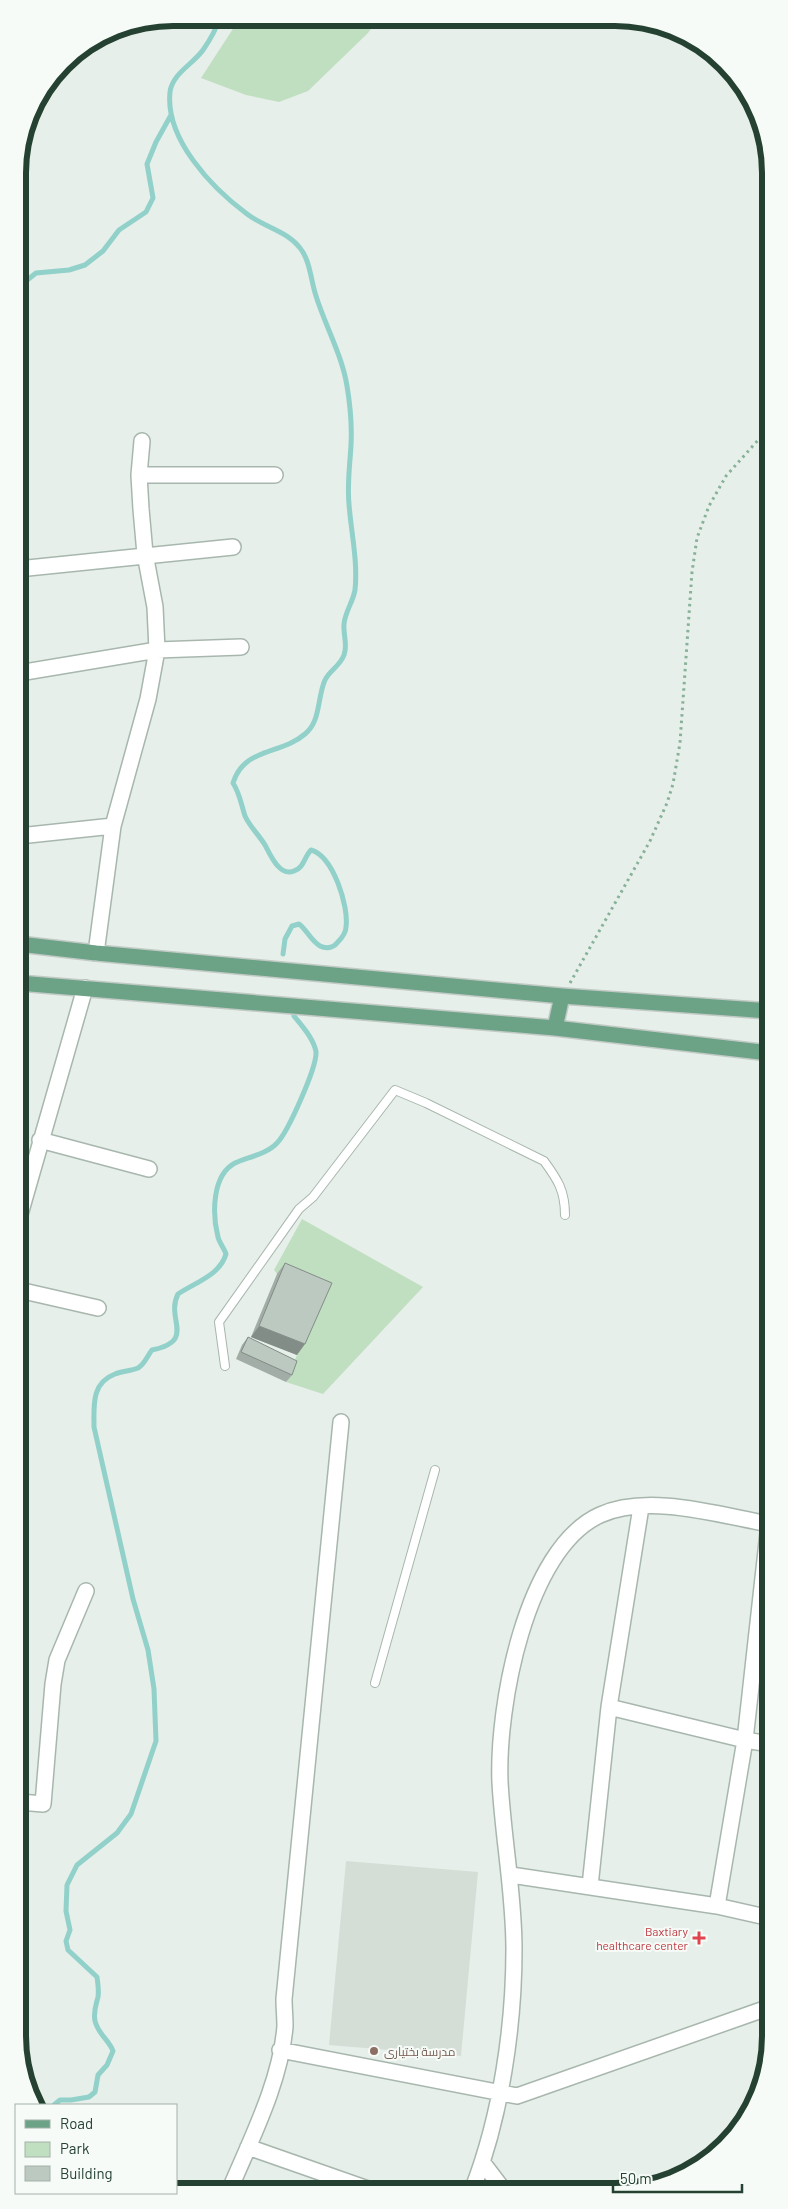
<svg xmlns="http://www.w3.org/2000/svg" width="788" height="2209" font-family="Barlow,Cairo,sans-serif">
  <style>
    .built { fill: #d4ded7 }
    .green { fill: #c0dfc0 }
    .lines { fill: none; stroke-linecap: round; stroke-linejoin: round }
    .stream { stroke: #91d1ca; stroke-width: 5 }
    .lane-casing { stroke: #a8b7ae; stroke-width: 10 }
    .street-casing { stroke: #a8b7ae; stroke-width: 18 }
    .primary-casing { stroke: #c2cac6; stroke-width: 18 }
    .path { stroke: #88b199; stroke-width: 3; stroke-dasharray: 2.5 4; stroke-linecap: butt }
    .lane { stroke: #fff; stroke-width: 8 }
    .street { stroke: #fff; stroke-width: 15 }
    .primary { stroke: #6ca286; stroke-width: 15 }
    .wall { fill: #a1ada6 }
    .shaded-wall { fill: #838d87 }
    .building { fill: #bbc9c1; stroke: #838d87 }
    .health-dot { fill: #e0444e; stroke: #f7fbf8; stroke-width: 2 }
    .education-dot { fill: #8d6e63; stroke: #f7fbf8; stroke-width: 2 }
    .labels { text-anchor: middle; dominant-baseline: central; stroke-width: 4; stroke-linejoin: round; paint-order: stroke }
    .health-label { font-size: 12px; fill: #be3a42; stroke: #f7fbf8; text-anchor: end }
    .education-label { font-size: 12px; fill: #785e54; stroke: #f7fbf8; text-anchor: start }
    .rim { fill: none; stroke: #254132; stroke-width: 6 }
  </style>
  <rect width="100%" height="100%" fill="#e6efe9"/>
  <path class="built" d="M346 1861 478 1872 461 2056 329 2045Z"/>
  <path class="green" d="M240 18 378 19 368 33 308 91 279 102 246 95 201 78Z
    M302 1219 423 1287 323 1394 286 1382 297 1355 277 1274 274 1270Z"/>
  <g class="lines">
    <path class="stream" d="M220 18C216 29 210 40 203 50 193 64 172 74 170 92 165 139 212 188 247 214 264 227 287 231 300 248 310 260 311 281 316 296 325 325 342 355 347 386 350 404 352 426 351 445 350 464 347 484 349 504 351 532 358 561 355 590 353 602 345 612 344 624 343 635 348 645 344 655 340 666 330 670 325 680 317 698 321 721 305 734 281 755 244 747 233 783 240 794 241 804 245 816 250 827 259 835 265 845 270 854 279 877 294 871 304 868 304 857 311 850 333 856 349 906 346 927 346 933 341 939 337 943 333 948 326 949 320 946 311 941 307 930 299 924L292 926 285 939 283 954
      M18 293 26 281 36 273 69 270 85 265 103 251 119 230 146 212 153 198 147 164 156 142 171 115
      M54 2105 60 2100H71L89 2097 95 2092 98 2075 107 2065 113 2051C109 2040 98 2034 95 2021 93 2012 96 2005 98 1997 99 1991 98 1984 97 1977L68 1950 66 1941 70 1930 66 1911 67 1885 77 1865 117 1833 131 1814 156 1741 154 1689 148 1650 133 1599 94 1427C94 1406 91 1383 115 1374 122 1371 131 1371 138 1368 145 1364 147 1356 152 1350 197 1341 165 1319 178 1294 196 1282 220 1275 226 1254 224 1248 219 1242 218 1237 212 1214 212 1175 235 1163 248 1157 267 1154 277 1143 288 1132 317 1067 316 1052 314 1039 302 1026 294 1016"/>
    <defs>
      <path id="lane" d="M225 1366 219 1322 299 1209 313 1197 395 1090 426 1103 544 1161C558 1180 565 1191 565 1215
        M375 1683 435 1470"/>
      <path id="street" d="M139 475H275
        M18 569 233 547
        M19 673 157 650 241 647
        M19 836 113 826
        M96 953 113 826 148 699 157 650 155 607 145 554 141 509 139 475 142 441
        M40 1140 149 1169
        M19 1218 85 988
        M19 1290 98 1308
        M609 1707 745 1740 770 1744
        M20 1802 43 1804 53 1684 57 1660 86 1591
        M511 1875 717 1906 770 1918
        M590 1886 609 1707 641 1507
        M280 2050 517 2096 770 2007
        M248 2147 368 2189
        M483 2163 502 2188
        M473 2188C501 2115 514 2027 514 1949 514 1893 503 1838 500 1782 497 1708 525 1549 600 1515 648 1493 719 1515 769 1524L745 1740 717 1906
        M230 2189C251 2139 281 2081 285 2026 285 2017 284 2008 284 1999L341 1422"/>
      <path id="primary" d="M19 944 96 953 562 996 769 1011
        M19 983 555 1028 769 1053
        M555 1028 562 996"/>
    </defs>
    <use href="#lane" class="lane-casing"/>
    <use href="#street" class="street-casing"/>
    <use href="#primary" class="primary-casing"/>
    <path class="path" d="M570 983 650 841 667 803 673 784 680 743 692 572 697 538 709 506 726 476 768 429"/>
    <use href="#lane" class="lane"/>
    <use href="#street" class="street"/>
    <use href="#primary" class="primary"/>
  </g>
  <path class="wall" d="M285 1263 297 1355 251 1337 277 1274Z
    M248 1337 292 1375 286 1382 236 1359 242 1345Z"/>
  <path class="shaded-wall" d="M259 1326 305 1344 297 1355 251 1337Z"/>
  <path class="building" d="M285 1263 332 1283 305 1344 259 1326Z
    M248 1337 297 1361 292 1375 241 1352Z"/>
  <path class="health-dot" d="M696.5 1930.5h5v5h5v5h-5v5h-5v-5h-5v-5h5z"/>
  <circle class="education-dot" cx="374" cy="2051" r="5"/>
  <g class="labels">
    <g class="health-label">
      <text x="688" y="1931">Baxtiary<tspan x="688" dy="14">healthcare center</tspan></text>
    </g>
    <g class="education-label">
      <text x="384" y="2051">مدرسة بختيارى</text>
    </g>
  </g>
  <path d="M0 0H788V2209H0ZM173 26H615A147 147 0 0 1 762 173V2036A147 147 0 0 1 615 2183H173A147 147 0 0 1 26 2036V173A147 147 0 0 1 173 26Z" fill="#f7fbf8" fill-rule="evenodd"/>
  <path class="rim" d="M173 26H615A147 147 0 0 1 762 173V2036A147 147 0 0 1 615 2183H173A147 147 0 0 1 26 2036V173A147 147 0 0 1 173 26Z"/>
  <rect x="15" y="2104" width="162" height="90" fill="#f7fbf8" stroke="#a3b1a9"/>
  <rect x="25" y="2120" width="25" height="8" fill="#6ca286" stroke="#a3b1a9"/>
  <text x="60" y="2129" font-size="15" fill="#254132">Road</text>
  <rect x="25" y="2142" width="25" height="15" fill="#c0dfc0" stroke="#a3b1a9"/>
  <text x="60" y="2154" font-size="15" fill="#254132">Park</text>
  <rect x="25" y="2166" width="25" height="15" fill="#bbc9c1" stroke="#a3b1a9"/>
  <text x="60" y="2179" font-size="15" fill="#254132">Building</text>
  <path d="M613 2184v8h129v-8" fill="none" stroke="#254132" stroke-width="2.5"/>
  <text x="620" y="2184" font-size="15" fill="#254132" stroke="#f7fbf8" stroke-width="4" paint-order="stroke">50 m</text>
</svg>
